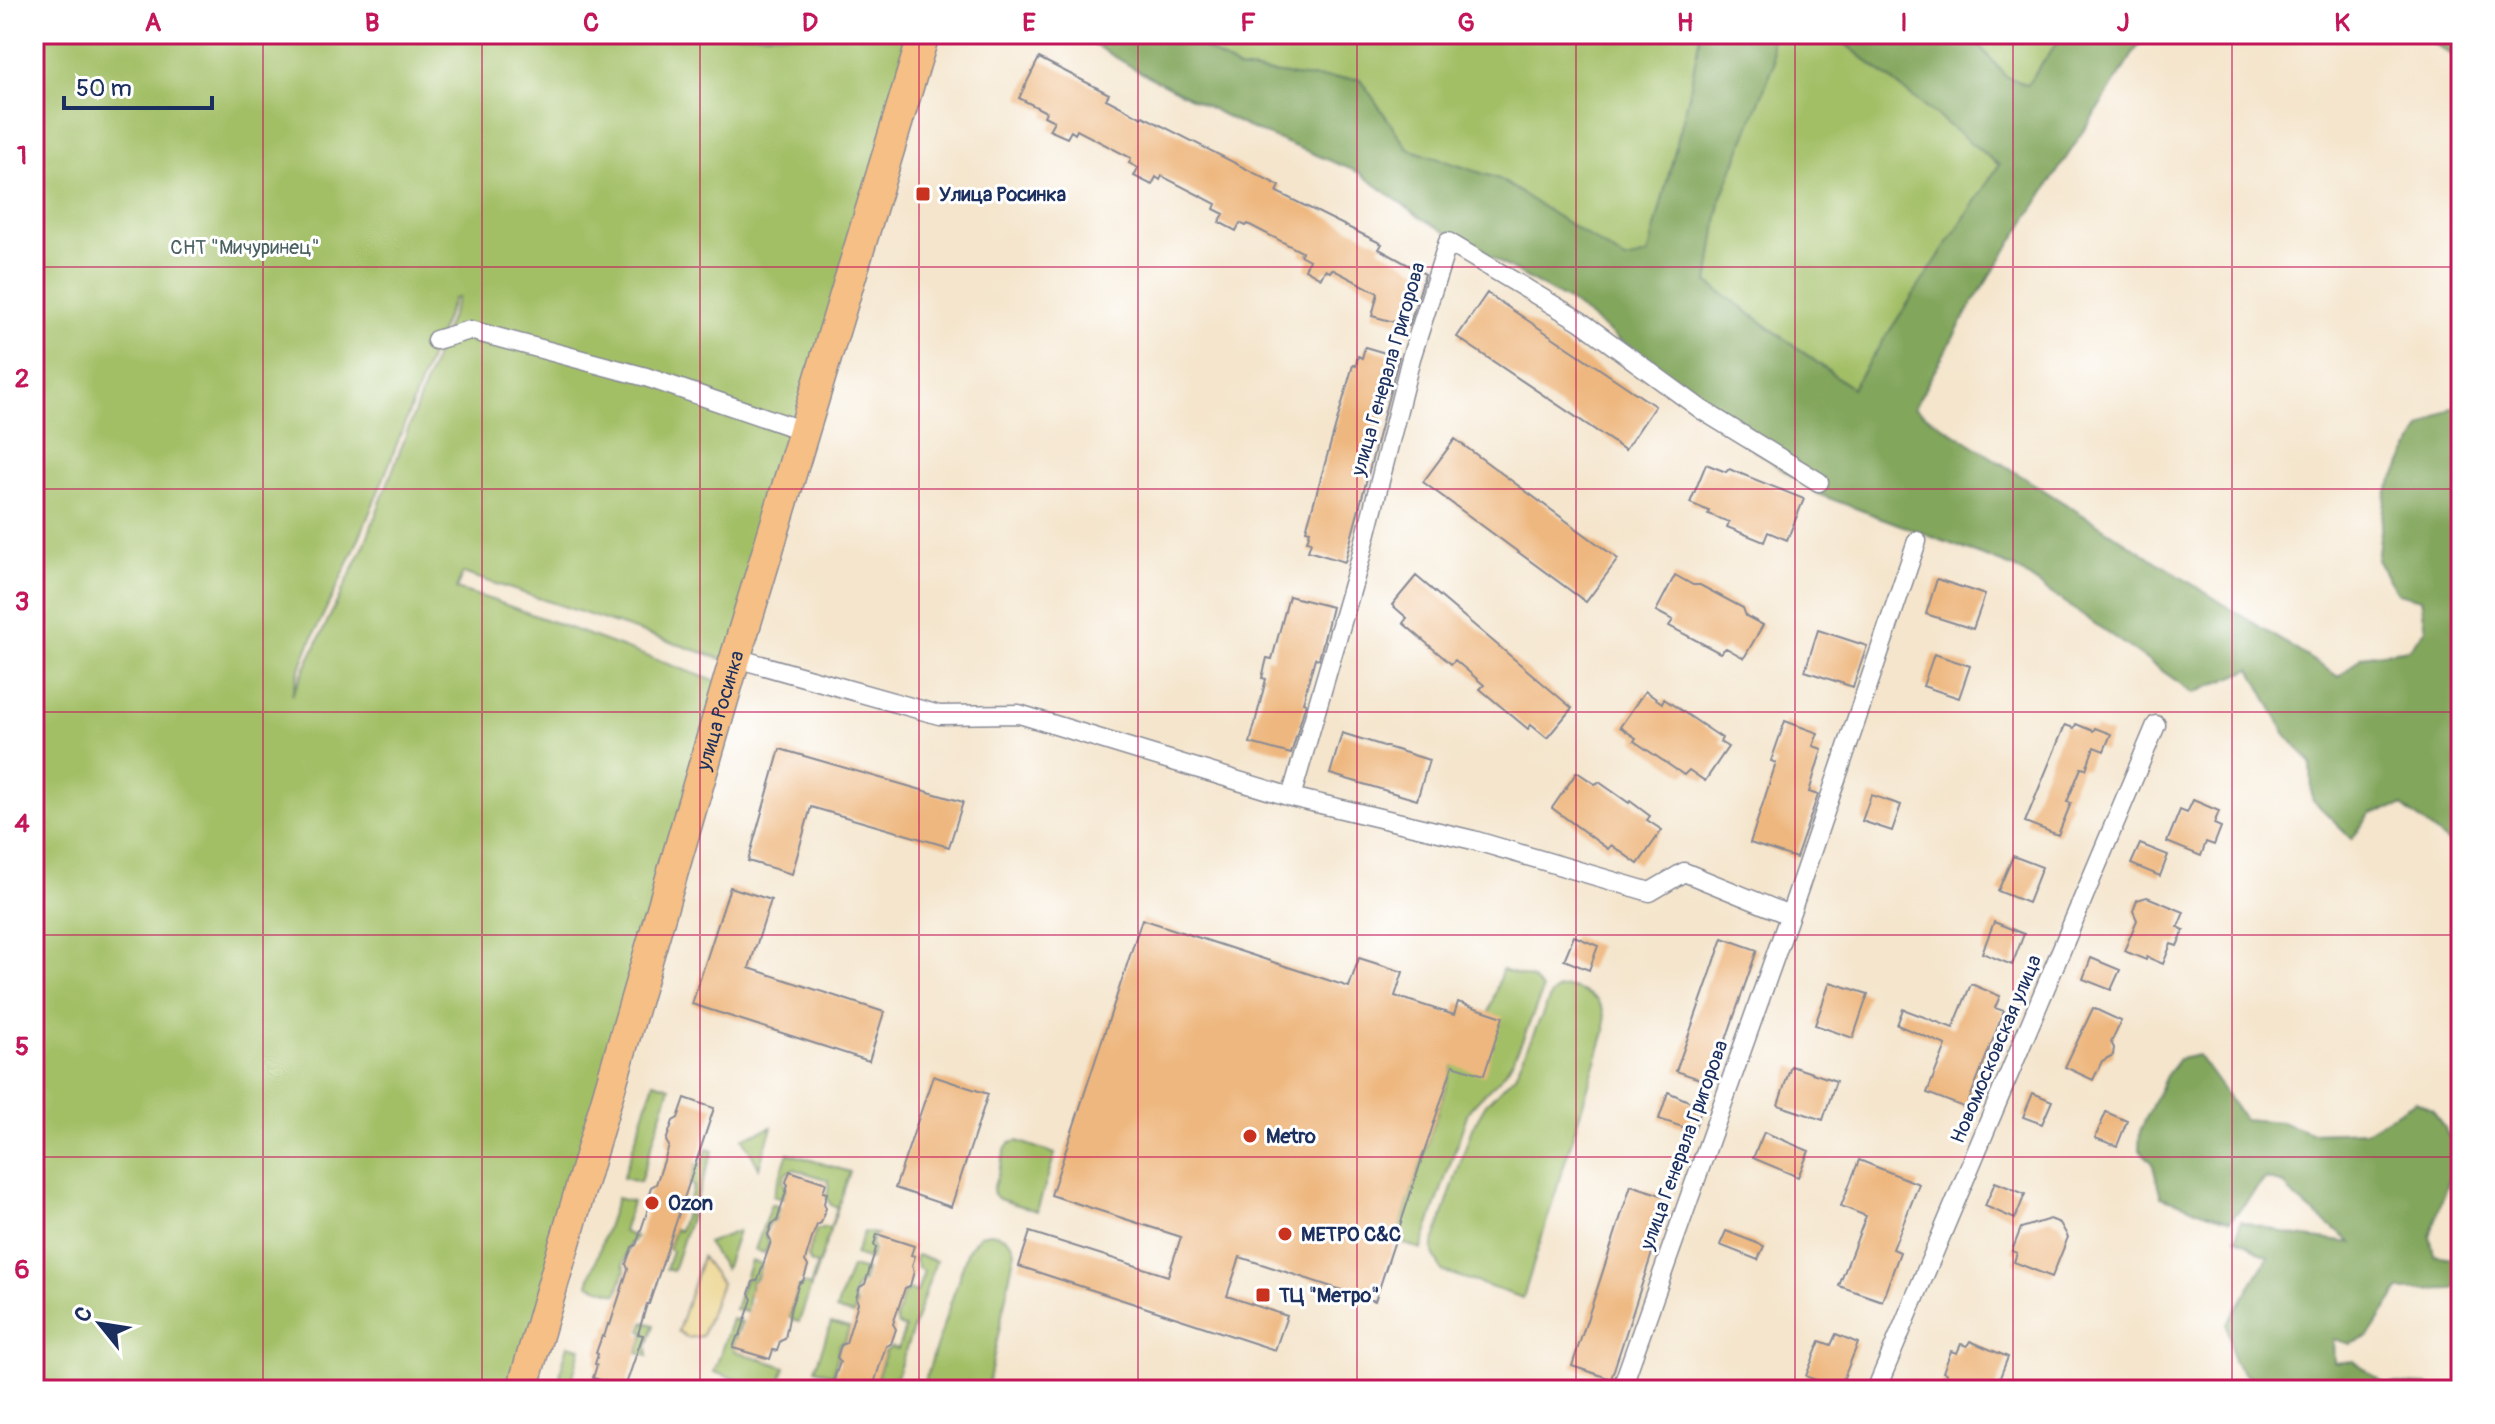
<svg xmlns="http://www.w3.org/2000/svg" width="2495" height="1424" font-family="Pangolin,sans-serif">
  <style>
    .green { fill: #a3bf66; stroke: #5f7762; stroke-width: 2; fill-rule: evenodd }
    .forest { fill: #82a65b; stroke: #4e6a5c; stroke-width: 2 }
    .sand { fill: #eeda9e; stroke: #84847e; stroke-width: 2 }
    .building { fill: #eeb77f }
    .lines { fill: none; stroke-linecap: round; stroke-linejoin: round }
    .street-casing { stroke: #888a95; stroke-width: 21 }
    .primary-casing { stroke: #888a95; stroke-width: 33 }
    .street { stroke: #fff; stroke-width: 18 }
    .primary { stroke: #f5bf86; stroke-width: 30 }
    .grid { fill: none; stroke: #c2185b; stroke-width: 2; stroke-opacity: 0.55 }
    .poi-dot { fill: #c8321e; stroke: #fff; stroke-width: 3 }
    .labels { text-anchor: middle; dominant-baseline: central; stroke-width: 6; stroke-linejoin: round; paint-order: stroke }
    .poi-label { font-size: 20px; font-weight: bold; fill: #1b2f5e; stroke: #fff; text-anchor: start }
    .park-label { font-size: 20px; fill: #4b6161; stroke: #fff }
    .street-label { font-size: 20px; fill: #1b2f5e; stroke: #fff }
    .neatline { fill: none; stroke: #c2185b; stroke-width: 3 }
    .grid-label { font-size: 26px; text-anchor: middle; font-weight: bold; fill: #c2185b }
  </style>
  <rect width="100%" height="100%" fill="#fff"/>
  <filter id="ink" filterUnits="userSpaceOnUse"><feTurbulence type="fractalNoise" baseFrequency=".0125" numOctaves="2"/><feDisplacementMap in="SourceGraphic" scale="16" xChannelSelector="R" yChannelSelector="G"/><feConvolveMatrix kernelMatrix="1 2 1 2 8 2 1 2 1" color-interpolation-filters="sRGB"/></filter>
  <filter id="wash" filterUnits="userSpaceOnUse"><feTurbulence type="fractalNoise" baseFrequency=".006" numOctaves="4" result="noise"/><feDisplacementMap in="SourceGraphic" scale="32" xChannelSelector="R" yChannelSelector="G"/><feGaussianBlur stdDeviation="1.8" result="paint"/><feColorMatrix in="noise" values="0 0 0 0 0 0 0 0 0 0 0 0 0 0 0 0 0 1.4 0 .05"/><feComposite in="paint" operator="in"/></filter>
  <g filter="url(#wash)">
    <rect width="100%" height="100%" fill="#f4e5cc"/>
    <path class="green" d="M34 34H921L737 664 463 573 456 589 495 601 726 685 514 1390H34ZM458 297 364 546 292 695C305 642 336 594 357 543 392 462 420 379 454 298Z
      M1181 34H1700L1689 96 1648 256 1625 260 1499 179 1408 149 1360 79 1303 77 1239 69Z
      M1770 34H1819L1839 39 2000 165 1852 388 1708 283 1720 202 1774 64Z
      M1970 34H2063L2027 85 2005 76Z
      M1502 970 1532 979 1542 989 1541 995C1531 1018 1518 1056 1503 1075 1492 1089 1478 1097 1468 1112L1421 1249 1395 1241 1453 1065 1489 1012Z
      M1567 987C1595 993 1607 1003 1605 1032L1523 1298 1442 1271 1433 1254V1245L1472 1128 1486 1104 1515 1075 1551 995 1558 989Z
      M654 1082 670 1087 640 1182 623 1178Z
      M772 1127 759 1168 743 1138Z
      M1017 1141 1055 1154 1037 1211 999 1199 994 1195 993 1189 1006 1148 1010 1143Z
      M707 1149 713 1151 694 1206 688 1204 694 1186 690 1184 696 1164 701 1166Z
      M788 1153 850 1172 799 1322 792 1320 789 1315 798 1288 804 1284 810 1286 817 1265 810 1262 808 1256 816 1230 824 1227 830 1228 837 1208 831 1205 827 1198 829 1180 794 1169 786 1173 783 1182 786 1187 782 1199 773 1196Z
      M617 1198 632 1202 623 1232 636 1237 630 1244 623 1264 625 1270 617 1294 588 1284Z
      M771 1204 779 1207 775 1220 769 1223 765 1235 769 1241 765 1253 755 1250Z
      M685 1214 691 1215 673 1271 666 1269 672 1251 668 1249 675 1229 679 1231Z
      M738 1231 725 1269 707 1243Z
      M864 1232 877 1234 874 1236 871 1244 873 1250 870 1260 855 1255Z
      M990 1233C1002 1235 1012 1238 1015 1251L987 1390H922L968 1250 980 1235Z
      M917 1255 936 1261 892 1390H885L886 1385 880 1383 877 1378 886 1351 891 1347 898 1349 905 1328 898 1325 896 1319 904 1293 911 1290 917 1292 924 1271 918 1268 915 1261Z
      M751 1261 761 1264 757 1278 751 1282 746 1312 735 1309Z
      M851 1267 866 1271 863 1282 857 1286 853 1298 856 1305 853 1315 836 1310Z
      M732 1319 742 1322 732 1345 735 1351 785 1367 777 1390H768L714 1372Z
      M644 1322 654 1325 647 1347 648 1356 638 1353 645 1333 641 1331Z
      M831 1323 849 1328 845 1341 839 1345 834 1375 815 1369Z
      M568 1345 581 1348 569 1390H564L560 1372Z"/>
    <path class="forest" d="M1076 34H1181L1239 69 1303 77 1360 79 1408 149 1499 179 1625 260 1648 255 1689 96 1700 34H1770L1774 64 1720 202 1708 283 1852 388 1999 165 1839 39 1819 34H1970L2005 76 2027 85 2063 34H2146L1967 312 1914 408 2339 677 2362 656 2409 649 2426 629 2421 599 2397 593 2377 560 2386 493 2421 428 2461 402V853L2402 806 2371 813 2352 839 2312 799 2311 763 2285 733 2251 669 2194 693 2015 568 1818 494 1757 452 1575 305 1421 218 1358 172 1245 126 1146 75Z
      M2419 34H2461V61Z
      M2198 1055 2244 1119 2281 1122 2311 1133 2366 1131 2416 1101 2433 1110 2453 1143 2455 1162 2430 1236 2434 1255 2453 1258C2462 1270 2463 1276 2454 1289L2399 1290 2368 1337 2351 1344 2333 1339 2334 1363 2353 1361 2385 1384 2427 1385 2436 1390H2280L2245 1375 2233 1361 2227 1324 2268 1257 2236 1238 2241 1221 2297 1236 2352 1243 2296 1199 2284 1184 2265 1179 2230 1221 2161 1197 2152 1162 2139 1149 2140 1131 2166 1076 2179 1059Z"/>
    <path class="sand" d="M702 1257 721 1283 702 1336 688 1338 678 1331Z"/>
    <g id="blocks">
      <path class="building" d="M1039 58 1109 94 1106 99 1142 118 1143 116 1280 186 1277 192 1382 244 1379 249 1425 274 1409 326 1372 316 1378 293 1332 269 1330 272 1325 270 1321 278 1305 269 1309 260 1300 255 1302 252 1248 224 1246 226 1240 223 1236 231 1219 222 1224 214 1214 209 1216 204 1162 176 1160 180 1156 177 1152 185 1134 176 1138 168 1129 163 1131 158 1077 130 1075 134 1071 131 1067 138 1049 130 1054 121 1044 116 1046 112 1019 98Z
        M1487 293 1655 406 1625 450 1457 337Z
        M1365 347 1399 357 1345 562 1308 551 1311 542 1307 541 1310 531 1306 530 1353 365 1356 366 1358 356 1362 358Z
        M1455 439 1618 559 1586 602 1423 482Z
        M1706 464 1726 472 1729 469 1804 499 1787 540 1768 532 1764 542 1727 527 1729 522 1708 514 1709 511 1690 503Z
        M1675 575 1693 585H1700L1743 608 1746 616 1763 625 1744 658 1726 648 1720 653 1669 626 1673 620 1656 611Z
        M1416 576 1572 708 1547 738 1531 725 1528 729 1480 689 1484 685 1455 660 1451 664 1403 623 1407 618 1392 605Z
        M1937 579 1985 595 1973 629 1926 614Z
        M1289 596 1332 607 1319 659 1315 658 1303 702 1306 703 1291 754 1250 743 1266 679 1262 678 1267 658 1272 659Z
        M1818 630 1867 646 1853 687 1805 671Z
        M1934 654 1970 666 1959 698 1923 686Z
        M1645 691 1662 703 1664 699 1722 738 1720 742 1728 747 1705 781 1689 770 1684 775 1634 741 1636 738 1620 727Z
        M1785 721 1818 733 1813 746 1822 749 1809 792 1818 795 1796 858 1750 843 1776 763 1771 761Z
        M2076 724 2093 731 2095 728 2111 734 2104 751 2094 747 2086 769 2081 768 2067 802 2071 803 2058 835 2025 822 2065 725 2074 728Z
        M1342 733 1429 760 1417 800 1330 774Z
        M780 749 963 802 949 847 811 807 792 874 748 861Z
        M1577 772 1595 784 1599 782 1629 803 1630 801 1650 816 1647 820 1662 830 1638 864 1611 845 1608 849 1552 808Z
        M1871 795 1901 805 1892 831 1862 821Z
        M2193 800 2219 811 2214 824 2221 827 2214 845 2206 842 2201 856 2167 842 2180 810 2187 813Z
        M2140 844 2168 855 2160 876 2131 864Z
        M2013 856 2042 867 2028 903 1998 891Z
        M730 887 771 900 749 968 884 1012 869 1061 692 1004Z
        M2147 897 2184 912 2178 927 2184 930 2177 946 2171 944 2163 964 2147 957 2146 960 2124 951 2137 920 2133 911 2137 900Z
        M1142 919 1349 987 1359 958 1403 972 1395 996 1454 1015 1458 1002 1503 1017 1484 1075 1453 1065 1375 1301 1240 1257 1227 1296 1287 1316 1275 1350 1019 1266 1030 1232 1168 1276 1181 1237 1051 1195Z
        M1994 922 2024 934 2012 965 1982 953Z
        M1574 936 1598 946 1589 970 1564 960Z
        M1723 938 1757 950 1711 1083 1676 1071Z
        M2091 958 2120 970 2111 990 2083 979Z
        M1830 982 1868 994 1853 1038 1815 1025Z
        M1971 984 2000 996 1995 1008 2004 1011 1966 1108 1927 1093 1946 1045 1897 1025 1903 1009 1953 1028Z
        M2093 1008 2121 1021 2111 1042 2114 1048 2113 1055 2102 1061 2093 1080 2065 1067Z
        M1791 1066 1836 1081 1823 1120 1778 1105Z
        M933 1076 988 1094 951 1207 895 1188Z
        M1668 1092 1702 1107 1694 1131 1659 1119Z
        M2033 1093 2052 1101 2042 1124 2023 1117Z
        M685 1098 714 1108 649 1304H647L638 1334 643 1335 624 1390H604L607 1382 593 1378 597 1365 595 1364 598 1354 596 1353 602 1336 604 1337 608 1324 610 1325 628 1269 626 1264 632 1247 636 1245 648 1209 646 1205 651 1187 656 1184 669 1146 666 1141 673 1121 678 1118Z
        M2106 1112 2127 1121 2117 1146 2095 1138Z
        M1764 1132 1809 1151 1798 1177 1753 1158Z
        M1859 1160 1919 1184 1893 1249 1900 1252 1882 1301 1839 1286 1866 1216 1841 1206Z
        M790 1171 826 1183 823 1192 827 1193 824 1203 826 1208 821 1223 817 1225 813 1235 805 1261 808 1266 803 1281 799 1283 791 1307 785 1339 780 1341 777 1351 773 1350 770 1359 733 1348 737 1337 740 1335 752 1299 749 1294 753 1282 758 1280 771 1241 768 1235 772 1224 777 1221 788 1185 786 1182Z
        M1995 1182 2025 1194 2015 1219 1985 1206Z
        M1631 1185 1670 1198 1611 1379 1572 1366Z
        M2050 1219 2060 1223 2068 1237 2052 1277 2014 1262 2017 1253 2012 1251 2021 1228Z
        M1726 1231 1764 1246 1758 1260 1720 1245Z
        M877 1234 914 1246 911 1255 915 1256 912 1266 914 1271 910 1286 905 1288 893 1324 896 1329 891 1344 886 1346 872 1390H830L840 1362 837 1357 841 1345 846 1343 858 1303 856 1298 860 1287 865 1284 876 1248 874 1245Z
        M1836 1334 1858 1343 1839 1390 1806 1376 1820 1341 1831 1345Z
        M1970 1341 2008 1357 1995 1390H1939L1947 1374 1943 1372 1951 1351 1957 1353 1961 1344 1967 1346Z"/>
    </g>
  </g>
  <g filter="url(#ink)">
    <use href="#blocks" fill-opacity="0" stroke="#888a95" stroke-width="2"/>
    <g class="lines">
      <defs>
        <path id="street" d="M436 340 470 330 646 377 804 431
          M736 658 939 715 1019 714 1291 797 1360 560 1411 358 1448 242 1580 321 1702 410 1819 482
          M1291 797 1473 840 1650 892 1684 872 1789 915
          M47 1383 82 1390
          M1621 1390 1794 903 1917 541
          M1876 1390 2156 725"/>
        <g id="primary">
          <path id="s1" d="M522 1390 731 672 924 34"/>
        </g>
      </defs>
      <use href="#street" class="street-casing"/>
      <use href="#primary" class="primary-casing"/>
      <use href="#street" class="street"/>
      <use href="#primary" class="primary"/>
    </g>
  </g>
  <path class="grid" d="M263 34V1390M482 34V1390M700 34V1390M919 34V1390M1138 34V1390M1357 34V1390M1576 34V1390M1795 34V1390M2013 34V1390M2232 34V1390M34 267H2461M34 489H2461M34 712H2461M34 935H2461M34 1157H2461"/>
  <g class="poi-dot">
    <rect x="915" y="186" width="16" height="16" rx="4"/>
    <circle cx="1250" cy="1136" r="8"/>
    <circle cx="652" cy="1203" r="8"/>
    <circle cx="1285" cy="1234" r="8"/>
    <rect x="1255" y="1287" width="16" height="16" rx="4"/>
  </g>
  <g class="labels">
    <g class="poi-label">
      <text x="939" y="194">Улица Росинка</text>
      <text x="1266" y="1136">Metro</text>
      <text x="668" y="1203">Ozon</text>
      <text x="1301" y="1234">МЕТРО С&amp;С</text>
      <text x="1279" y="1295">ТЦ "Метро"</text>
    </g>
    <g class="park-label">
      <text x="245" y="247">СНТ "Мичуринец"</text>
    </g>
    <g class="street-label">
      <text transform="translate(1388 369) rotate(-74)">улица Генерала Григорова</text>
      <text stroke="none"><textPath href="#s1" startOffset="708">улица Росинка</textPath></text>
      <text transform="translate(1996 1049) rotate(-67)">Новомосковская улица</text>
      <text transform="translate(1684 1145) rotate(-70)">улица Генерала Григорова</text>
    </g>
  </g>
  <rect width="2495" height="1424" fill="none" stroke="#fff" stroke-width="88"/>
  <g transform="translate(100 1324) rotate(300)" stroke="#ffffff" stroke-width="6" paint-order="stroke">
  <path d="M0-6L14 30L0 20L-14 30Z" fill="#1b2f5e"/>
  <text y="-12" font-size="22" font-weight="bold" text-anchor="middle" fill="#1b2f5e">С</text>
  </g>
  <path d="M64 96v12h148v-12" fill="none" stroke="#1b2f5e" stroke-width="4"/>
  <text x="76" y="96" font-size="24" fill="#1b2f5e" stroke="#ffffff" stroke-width="6" paint-order="stroke">50 m</text>
  <rect x="44" y="44" width="2407" height="1336" class="neatline"/>
  <g class="grid-label">
    <text x="153" y="31">A</text>
    <text x="372" y="31">B</text>
    <text x="591" y="31">C</text>
    <text x="810" y="31">D</text>
    <text x="1029" y="31">E</text>
    <text x="1248" y="31">F</text>
    <text x="1466" y="31">G</text>
    <text x="1685" y="31">H</text>
    <text x="1904" y="31">I</text>
    <text x="2123" y="31">J</text>
    <text x="2342" y="31">K</text>
    <text x="22" y="164">1</text>
    <text x="22" y="387">2</text>
    <text x="22" y="610">3</text>
    <text x="22" y="832">4</text>
    <text x="22" y="1055">5</text>
    <text x="22" y="1278">6</text>
  </g>
</svg>
